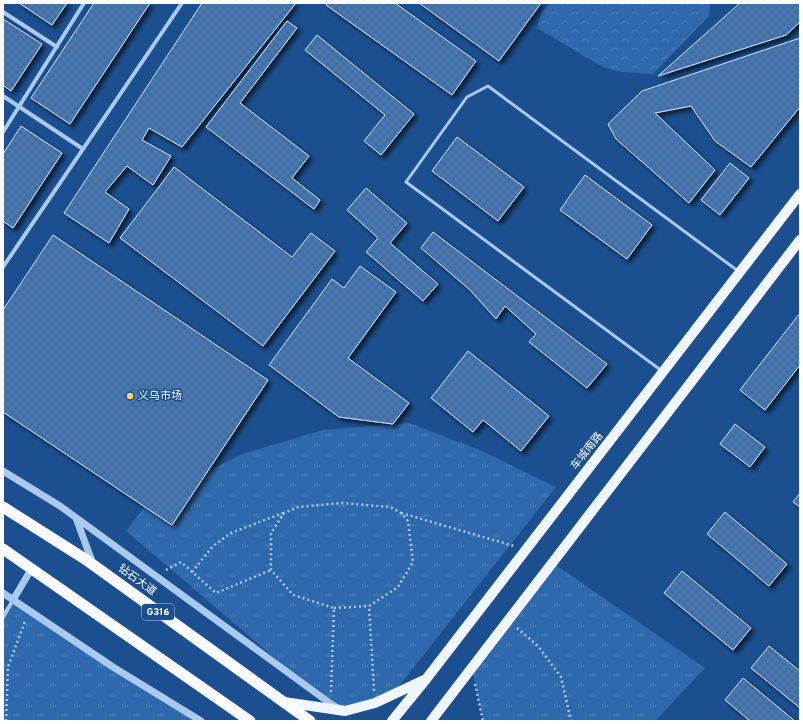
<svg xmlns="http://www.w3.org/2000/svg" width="803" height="724" font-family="Overpass,'Noto Sans SC',sans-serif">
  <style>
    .forest { fill: url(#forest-crowns) }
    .park { fill: url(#park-tufts) }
    .building { fill: url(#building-cross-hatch); stroke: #cfe3fa; filter: url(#shadow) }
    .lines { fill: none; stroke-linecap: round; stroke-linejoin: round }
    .path { stroke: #a9c9ee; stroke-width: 2.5; stroke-dasharray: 2 3; stroke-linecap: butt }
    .service { stroke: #a9c9ee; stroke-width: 3 }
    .minor { stroke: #a9c9ee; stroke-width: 4 }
    .tertiary { stroke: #a9c9ee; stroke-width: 7 }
    .primary { stroke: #f0f6ff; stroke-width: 10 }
    .trunk { stroke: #f8faff; stroke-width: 11 }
    .poi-dot { fill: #ffd166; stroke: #1b4f8f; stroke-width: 1.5 }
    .labels { text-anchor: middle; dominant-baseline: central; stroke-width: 3; stroke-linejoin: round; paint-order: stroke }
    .shield { fill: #1b4f8f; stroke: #bbcadd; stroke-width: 1 }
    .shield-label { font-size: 10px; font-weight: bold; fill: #fff }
    .poi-label { font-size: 11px; fill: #fff; stroke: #1b4f8f; text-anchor: start }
    .street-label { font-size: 11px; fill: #fff; stroke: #1b4f8f }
  </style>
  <defs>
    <pattern id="forest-crowns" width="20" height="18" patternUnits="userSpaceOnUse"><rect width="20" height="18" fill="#2e69ad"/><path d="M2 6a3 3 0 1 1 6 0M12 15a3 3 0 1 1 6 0" fill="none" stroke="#4d80b9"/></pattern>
    <pattern id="park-tufts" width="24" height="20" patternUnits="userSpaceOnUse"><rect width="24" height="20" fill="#2e69ad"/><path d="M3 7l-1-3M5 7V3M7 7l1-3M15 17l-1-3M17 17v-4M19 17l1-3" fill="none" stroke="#4d80b9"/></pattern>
    <pattern id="building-cross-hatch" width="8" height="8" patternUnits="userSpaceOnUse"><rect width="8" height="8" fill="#4478b7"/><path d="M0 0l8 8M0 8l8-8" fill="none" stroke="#486282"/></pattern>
    <filter id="shadow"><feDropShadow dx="3.5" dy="3.5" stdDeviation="2" flood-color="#0009"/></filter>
  </defs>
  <rect width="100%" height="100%" fill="#1b4f8f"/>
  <path class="forest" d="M551 3H710L709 16 653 74 621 72 603 67 537 28 542 11Z"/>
  <path class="park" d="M409 423 480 450 556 487 392 695 345 711 311 689 126 531 148 502 242 454 323 430Z
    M553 563 705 668 655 721H483L472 668Z
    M13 600 201 721H3V617Z"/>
  <path class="building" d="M19 3H67L52 25Z
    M94 3H150L70 124 31 98Z
    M202 3H296L182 147 149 128 142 140 171 156 153 185 127 166 105 192 129 209 109 243 64 213Z
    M328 3H395L476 61 452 95 326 5Z
    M419 3H541L499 61Z
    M740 3H800V22L786 35 658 76Z
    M3 19 42 44 11 91 3 85Z
    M287 21 297 28 240 103 309 156 292 178 320 200 314 209 206 127Z
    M317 35 414 114 381 155 364 141 385 115 305 50Z
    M800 38V107L751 167 715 141 691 106 655 113 715 170 689 203 616 139 608 124 642 91Z
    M21 126 62 153 13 228 3 221V154Z
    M457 137 524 187 498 221 432 171Z
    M730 163 749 178 720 215 701 200Z
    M174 167 292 257 311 233 335 251 263 346 120 238Z
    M585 175 652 225 627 259 560 210Z
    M366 188 407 223 390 243 438 284 423 301 366 252 378 238 347 210Z
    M433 232 607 364 587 388 529 342 536 334 505 306 496 319 470 290 421 248Z
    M53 235 268 380 172 525 3 412V310Z
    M360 266 396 292 348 358 409 403 393 424 339 417 269 365 332 279 344 288Z
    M800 313V365L765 410 740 390Z
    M468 351 549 416 521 451 483 420 473 432 431 398Z
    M735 424 765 447 750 467 720 444Z
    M800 493V507L793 502Z
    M725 512 787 564 769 586 707 534Z
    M682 571 751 628 733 650 664 593Z
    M769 646 800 671V708L751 668Z
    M743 678 795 721H750L725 700Z"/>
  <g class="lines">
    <path class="path" d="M401 513 514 546
      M166 570 181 562 216 593 271 570
      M192 572 213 546 231 533 283 513
      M334 608 369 606
      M517 628 538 646 561 677 571 721
      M475 684 483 721
      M331 692 334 608 293 595 271 570V533L284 513 298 507 341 503 390 507 401 513 408 521 413 562 398 587 369 606 374 691
      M6 721 8 667 25 621"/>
    <path class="service" d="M662 371 406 182 467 97 488 86 738 271"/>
    <path class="minor" d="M3 12 57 47
      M3 96 83 149
      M3 132 84 3
      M3 267 182 3
      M3 617 13 600"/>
    <path class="tertiary" d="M3 471 60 506 331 704 338 708
      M76 518 93 564
      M3 593 113 667 201 721
      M13 600 32 568"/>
    <path class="primary" d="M284 702 345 711 375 703 424 680
      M392 721 427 678 800 194
      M431 721 800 240"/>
    <path class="trunk" d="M3 507 85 559 310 721
      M3 549 250 721"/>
  </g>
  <circle class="poi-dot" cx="130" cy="396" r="4"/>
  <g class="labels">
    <rect class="shield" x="142" y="604" width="32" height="16" rx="3"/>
    <g class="shield-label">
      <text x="158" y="612">G316</text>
    </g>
    <g class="poi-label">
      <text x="138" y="396">义乌市场</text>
    </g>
    <g class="street-label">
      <text transform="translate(587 451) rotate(-52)">车城南路</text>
      <text transform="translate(137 580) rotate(36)">钻石大道</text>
    </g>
  </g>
  <rect width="803" height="724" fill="none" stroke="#ffffff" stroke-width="8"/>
</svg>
